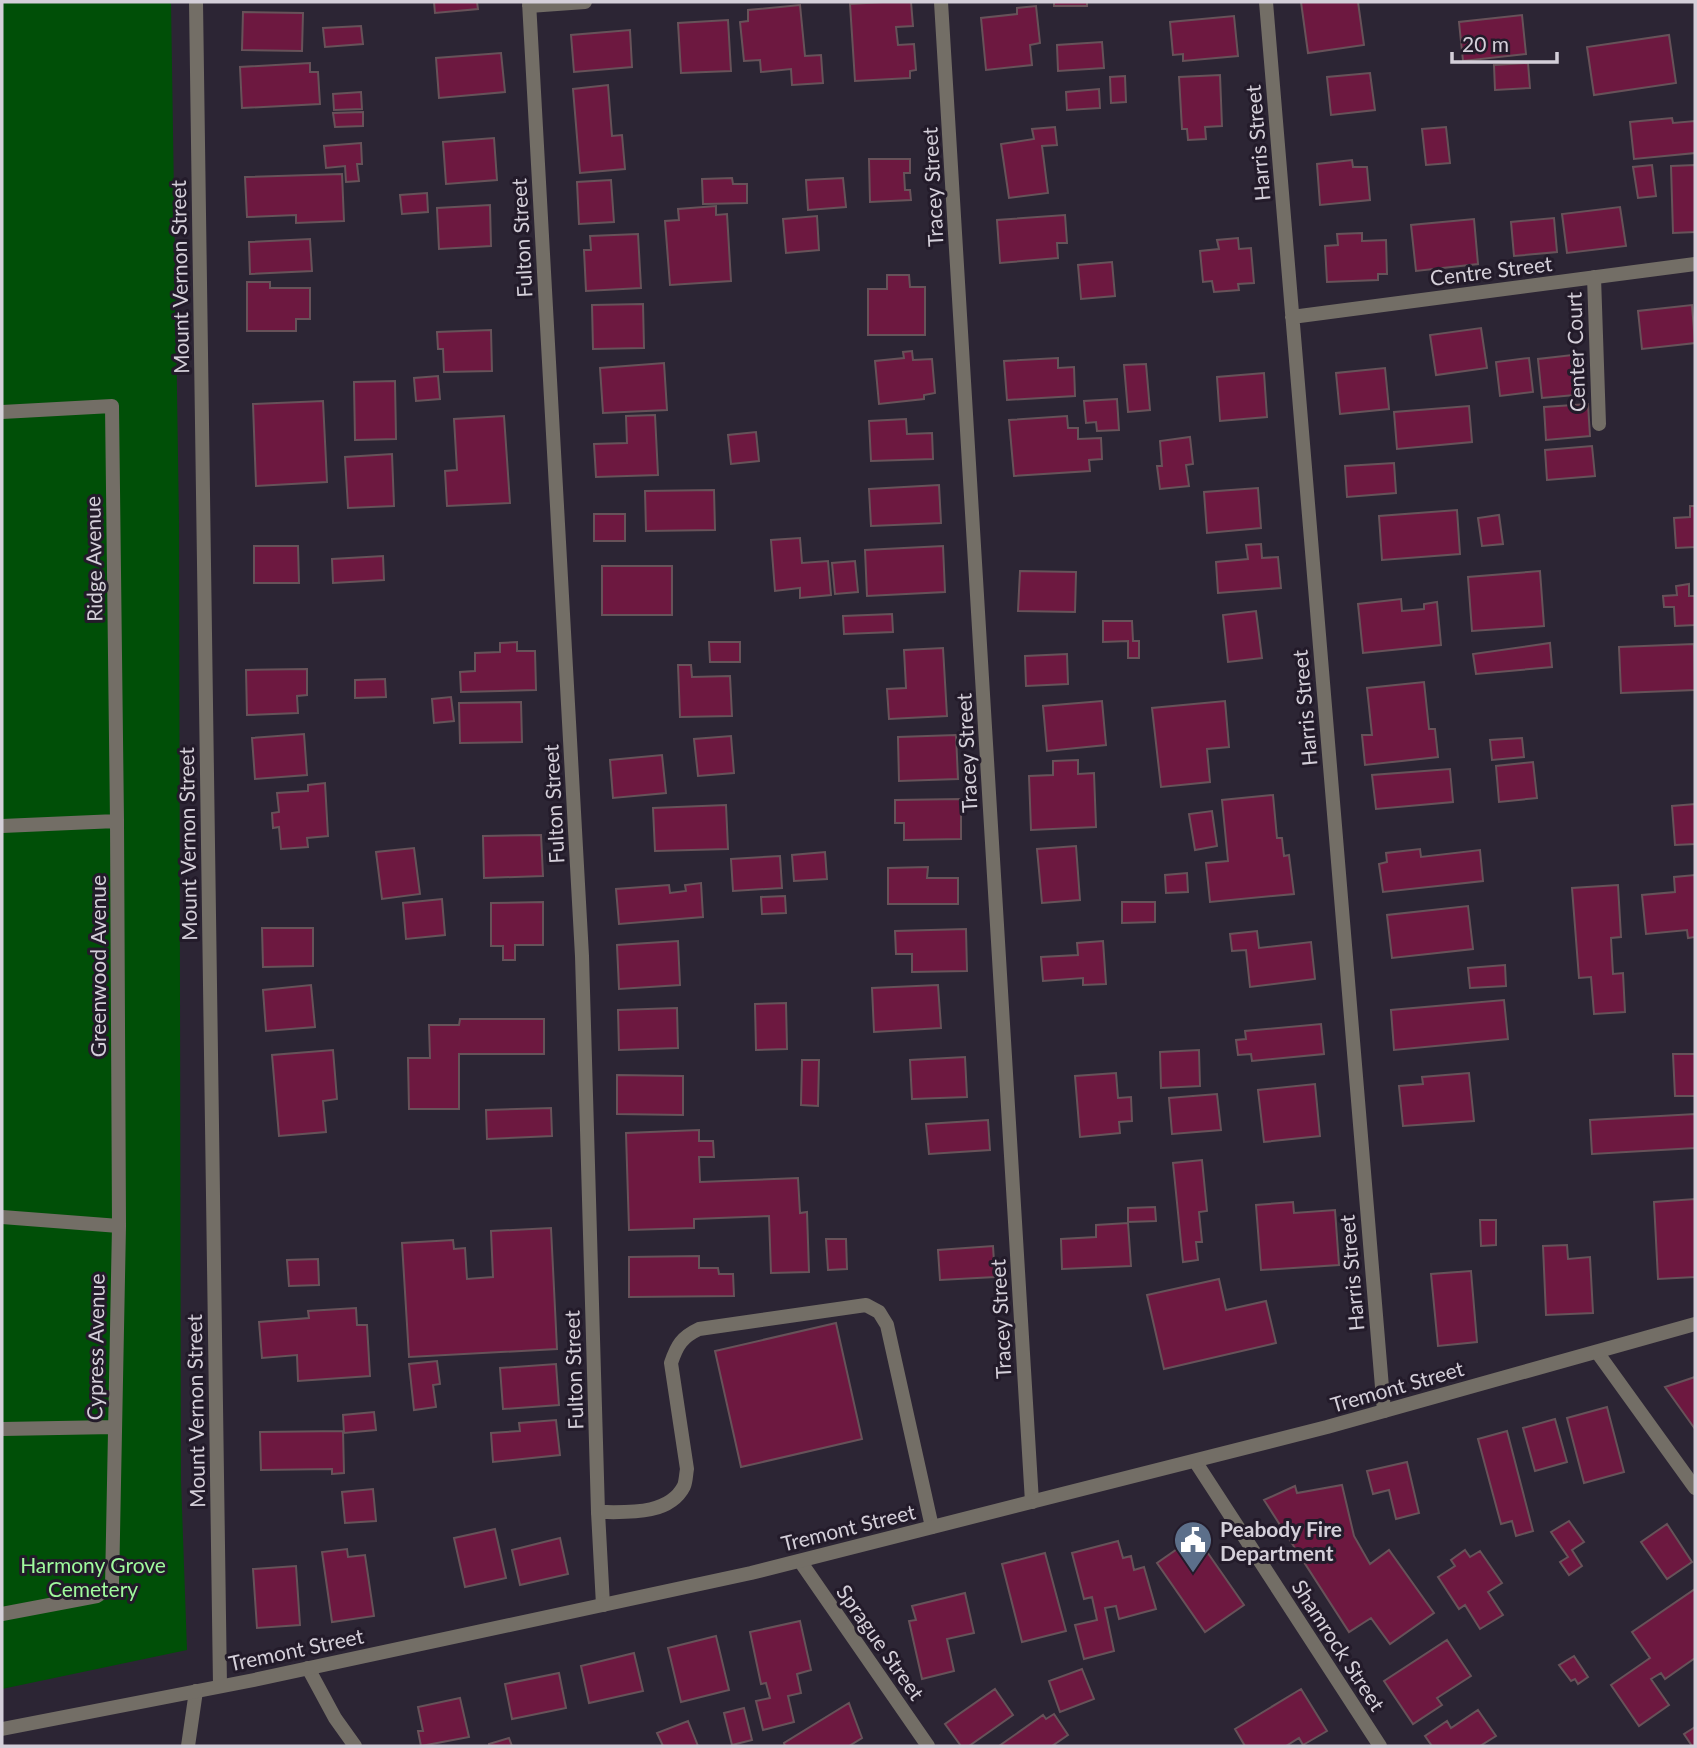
<svg xmlns="http://www.w3.org/2000/svg" width="1697" height="1748" font-family="Lato,sans-serif">
  <style>
    .green { fill: #004f07 }
    .building { fill: #6d1840; stroke: #675259; stroke-width: 2 }
    .lines { fill: none; stroke-linecap: round; stroke-linejoin: round }
    .service { stroke: #736e66; stroke-width: 14 }
    .minor { stroke: #736e66; stroke-width: 14 }
    .tertiary { stroke: #736e66; stroke-width: 14 }
    .labels { text-anchor: middle; dominant-baseline: central; stroke-width: 6; stroke-linejoin: round; paint-order: stroke }
    .street-label { font-size: 21px; fill: #d4cfd9; stroke: #231b2a }
    .poi-label { font-size: 21px; font-weight: bold; fill: #d4cfd9; stroke: #231b2a; text-anchor: start }
    .park-label { font-size: 21px; fill: #9ffa9d; stroke: #231b2a }
  </style>
  <rect width="100%" height="100%" fill="#2c2534"/>
  <path class="green" d="M2 2H171L179 521 181 1481 187 1650 2 1689Z"/>
  <path class="building" d="M434 2H477L478 9 435 13Z
    M883 2H911L913 26 896 27 898 45 914 44 916 70 910 71V78L855 81 850 4Z
    M1054 2H1087V6H1054Z
    M1301 2H1358L1364 45 1308 53Z
    M800 5 805 56 821 55 823 83 792 85 791 69 761 72 760 60 744 61 740 22 748 21V10Z
    M1036 6 1040 43 1030 45 1032 65 986 70 981 18 1017 14V8Z
    M243 12 303 13 302 51 242 50Z
    M1522 15 1526 54 1463 61 1459 22Z
    M1234 16 1238 56 1183 61V54L1173 55 1170 22Z
    M728 20 731 71 681 73 678 23Z
    M361 26 363 44 325 47 323 28Z
    M630 30 632 67 574 72 571 35Z
    M1669 35 1676 83 1594 95 1587 47Z
    M1102 42 1104 68 1058 71 1057 45Z
    M501 53 505 92 439 98 436 58Z
    M310 63V72H318L320 104 242 108 240 67Z
    M1528 63 1530 88 1495 90 1494 65Z
    M1370 73 1375 110 1331 115 1327 77Z
    M1220 75 1222 126 1205 127 1206 139 1188 140 1187 129H1182L1179 77Z
    M1125 76 1126 102 1111 103 1110 77Z
    M608 85 612 136 622 135 625 169 580 173 573 89Z
    M1099 89 1100 108 1067 110 1066 92Z
    M361 92 362 109 334 110 333 94Z
    M363 112V126L335 127 333 113Z
    M1672 118 1673 123 1695 121V153L1634 159 1630 122Z
    M1055 127 1057 145 1042 146 1048 193 1009 198 1001 144 1034 139 1032 129Z
    M1446 127 1450 163 1426 165 1422 129Z
    M494 138 497 180 446 184 443 142Z
    M361 143 362 164H357L359 181 346 182 345 166 326 168 324 146Z
    M869 159H910V173H904L905 190H910L911 200 870 202Z
    M1352 160 1353 167H1367L1370 200 1320 205 1317 164Z
    M1652 165 1656 196 1638 198 1633 167Z
    M1695 165V232L1673 233 1671 166Z
    M342 174 344 221 296 223V215L247 217 245 177Z
    M732 178 733 184H747V203L703 204 702 179Z
    M843 178 846 207 808 210 806 180Z
    M611 180 614 222 579 224 577 182Z
    M427 193 428 212 402 214 400 195Z
    M490 205 491 246 439 249 437 208Z
    M716 206V215L727 214 731 281 670 285 665 221 679 220 678 209Z
    M1620 207 1626 246 1567 253 1562 214Z
    M1065 215 1067 243H1057L1058 258 1000 263 997 220Z
    M817 216 819 250 786 253 783 219Z
    M1554 218 1557 252 1514 256 1511 222Z
    M1474 219 1478 264 1416 271 1411 225Z
    M1362 233V241L1386 240 1387 274H1378V280L1327 282 1325 246 1338 245 1337 234Z
    M638 234 641 288 586 291 584 250H591L590 236Z
    M1238 238 1239 249 1251 248 1254 283 1238 284 1239 290 1214 292 1212 281 1203 282 1200 251 1219 249 1217 240Z
    M310 239 312 271 250 274 249 242Z
    M1112 262 1115 296 1081 299 1078 265Z
    M887 275H909L910 287H925V335H868V289H887Z
    M247 282H270V288H310V319H296V331H247Z
    M643 304 644 348 593 349 592 305Z
    M1692 305 1695 343 1642 349 1638 311Z
    M1481 328 1487 368 1436 375 1430 335Z
    M491 330 492 371 444 372 443 349H438L437 332Z
    M912 351 913 360 932 359 935 393 924 395V399L879 404 875 361 904 358 903 352Z
    M1581 354 1586 394 1542 398 1538 359Z
    M1058 358V368L1074 367 1075 396 1007 400 1004 361Z
    M1529 358 1533 392 1500 396 1496 362Z
    M664 363 667 410 603 413 600 368Z
    M1146 364 1150 410 1128 412 1124 365Z
    M1385 368 1389 409 1340 414 1336 373Z
    M1264 373 1267 417 1220 421 1217 377Z
    M438 376 440 399 416 401 414 378Z
    M395 381 396 439 355 440 354 382Z
    M1117 399 1119 430 1097 431 1096 422 1086 423 1084 401Z
    M323 401 327 482 256 486 253 404Z
    M1588 404 1590 436 1546 440 1544 407Z
    M1469 406 1472 442 1397 449 1394 412Z
    M655 415 658 475 596 477 594 444 627 443 626 416Z
    M504 416 510 503 447 506 445 471 457 470 454 419Z
    M1067 416 1068 428H1078V439L1101 438 1102 459 1089 460 1090 471 1014 476 1009 420Z
    M906 419 907 434 932 433 933 459 871 461 869 421Z
    M756 432 759 461 731 464 728 435Z
    M1190 437 1193 464 1186 465 1189 486 1160 489 1157 466H1162L1160 441Z
    M1592 446 1595 476 1547 480 1545 450Z
    M392 454 394 506 348 508 345 457Z
    M1394 463 1396 493 1347 497 1345 466Z
    M939 485 941 523 871 526 869 489Z
    M1258 488 1261 528 1207 533 1204 492Z
    M714 490 715 530 646 531 645 491Z
    M1690 506H1695V547L1676 548 1674 518 1690 517Z
    M1457 510 1460 554 1382 560 1379 516Z
    M594 514H625V541H594Z
    M1499 515 1503 544 1482 546 1478 518Z
    M800 538 802 563 828 561 831 595 800 598V588L775 591 771 540Z
    M1261 544 1262 558 1278 557 1281 588 1218 593 1216 562 1248 559 1246 545Z
    M254 546H298L299 583H254Z
    M943 546 945 592 867 596 865 550Z
    M383 556 384 580 333 583 332 559Z
    M855 561 858 592 835 594 832 563Z
    M602 566H672V615H602Z
    M1020 571 1076 572 1075 612 1018 611Z
    M1540 571 1544 626 1472 631 1468 577Z
    M1689 584V596H1695V625L1675 626 1674 607H1664L1663 596 1677 595 1676 586Z
    M1401 599 1402 611 1424 609V604L1437 602 1441 645 1363 653 1358 604Z
    M1256 611 1262 658 1228 662 1223 615Z
    M892 614 893 632 844 634 843 616Z
    M1103 621H1132L1133 641H1139V658H1128V641L1103 642Z
    M517 642V651H535L536 690 461 692 460 672 475 671V653L500 652V643Z
    M709 642H740V662H710Z
    M1550 643 1552 667 1476 674 1473 654Z
    M1694 644 1695 690 1621 693 1619 647Z
    M943 648 947 716 889 719 887 689 906 688 904 650Z
    M1067 654 1068 684 1026 686 1025 656Z
    M678 665H691L692 677 730 676 732 716 680 717Z
    M307 669V695L297 696 298 713 247 715 246 670Z
    M385 679 386 697 355 698V680Z
    M1424 682 1429 729H1435L1438 757 1365 765 1362 735H1372L1367 688Z
    M451 697 454 721 434 723 432 699Z
    M1102 701 1106 745 1047 751 1043 706Z
    M1225 701 1229 747 1207 749 1210 782 1161 787 1152 708Z
    M521 702 522 742 460 743 459 703Z
    M304 734 307 775 255 779 252 738Z
    M956 735 958 779 899 781 898 737Z
    M731 736 734 773 698 776 694 739Z
    M1522 738 1524 757 1492 760 1490 740Z
    M662 755 666 793 613 798 610 760Z
    M1078 760V774L1094 773 1096 827 1031 830 1029 776 1053 775V761Z
    M1533 762 1537 798 1499 802 1496 766Z
    M1450 769 1453 802 1376 809 1372 775Z
    M325 783 328 836 307 838 308 847 281 849 279 827 273 828 272 813 279 812 277 793 308 791V785Z
    M1273 795 1277 838H1282L1284 856 1289 855 1294 894 1210 902 1206 863 1228 861 1222 800Z
    M961 799V839L904 840V823H895V800Z
    M1695 804V844L1675 845 1672 806Z
    M726 805 728 849 655 851 653 808Z
    M1212 811 1217 846 1195 850 1189 814Z
    M541 835 543 876 484 878 483 836Z
    M1076 846 1080 900 1042 903 1037 849Z
    M414 848 420 894 382 899 376 852Z
    M1420 849 1421 857 1480 850 1483 881 1383 892 1379 864 1387 862 1386 853Z
    M825 852 827 879 794 881 792 855Z
    M780 856 782 888 733 891 731 859Z
    M928 867 927 878H958V904H888V868Z
    M1187 873 1188 892 1166 893 1165 875Z
    M1695 875V937L1688 938 1687 930 1646 934 1642 895 1675 892 1674 877Z
    M701 883 703 917 619 924 616 889 669 885 670 893 686 891 685 885Z
    M1618 885 1621 937 1611 938 1613 974 1623 973 1625 1012 1594 1014 1591 977 1579 978 1572 888Z
    M785 896 786 913 762 914 761 897Z
    M442 899 445 935 406 939 403 903Z
    M543 902V945H515V960H503V946H491V903Z
    M1122 902H1155V922L1122 923Z
    M1468 906 1473 949 1392 958 1387 915Z
    M262 928H313V966L263 967Z
    M966 929 967 971 912 972V954H896L895 931Z
    M1257 931 1259 948 1311 942 1315 979 1250 987 1246 950 1232 951 1230 934Z
    M678 941 680 985 619 989 617 945Z
    M1103 941 1106 984 1083 985V978L1043 981 1041 957 1078 955 1077 943Z
    M1505 965 1506 986 1470 988 1468 968Z
    M311 985 315 1027 266 1031 263 990Z
    M938 985 941 1028 874 1032 872 988Z
    M1504 1000 1508 1039 1394 1050 1391 1010Z
    M786 1003 787 1049 756 1050 755 1004Z
    M677 1008 678 1048 619 1050 618 1010Z
    M460 1019H544V1054H459V1109H409L408 1058H430L429 1025H459Z
    M1321 1024 1324 1054 1252 1061 1251 1054 1238 1055 1236 1040 1246 1039 1245 1031Z
    M333 1050 337 1099 323 1101 326 1132 279 1136 272 1055Z
    M1199 1050 1200 1086 1161 1088 1160 1052Z
    M1673 1054H1695V1096H1675Z
    M965 1057 967 1097 912 1099 910 1060Z
    M802 1060H819L818 1106 801 1105Z
    M1116 1073 1118 1098 1131 1097 1132 1121 1119 1122 1120 1133 1080 1137 1075 1076Z
    M1469 1073 1474 1121 1403 1126 1399 1086 1423 1084 1422 1077Z
    M617 1075 683 1076V1115L617 1114Z
    M1315 1084 1320 1136 1264 1142 1258 1090Z
    M1217 1094 1221 1130 1172 1134 1169 1098Z
    M551 1108 552 1136 487 1139 486 1110Z
    M1695 1114V1148L1592 1154 1590 1120Z
    M988 1120 990 1150 929 1154 926 1124Z
    M699 1130V1141H713L714 1157H699L700 1182 798 1178 800 1213 807 1212 809 1272 771 1273 769 1216 694 1219V1228L629 1230 626 1133Z
    M1202 1160 1207 1211 1199 1212 1202 1242H1196L1198 1260 1183 1262 1173 1163Z
    M1695 1199V1277L1658 1279 1654 1202Z
    M1293 1202 1294 1213 1335 1210 1339 1265 1261 1270 1256 1205Z
    M1155 1207 1156 1221 1128 1222V1208Z
    M1480 1220H1496V1245L1481 1246Z
    M1128 1223 1131 1266 1062 1269 1061 1239 1096 1237V1225Z
    M551 1228 557 1349 409 1357 402 1243 453 1240 454 1249 465 1248 467 1279 493 1277 491 1231Z
    M826 1239H846L847 1269 828 1270Z
    M1567 1245 1568 1259 1590 1257 1593 1313 1546 1315 1543 1246Z
    M993 1246 995 1277 940 1280 938 1250Z
    M699 1256V1268H718L719 1274H733L734 1296 629 1297V1257Z
    M318 1259 319 1285 289 1286 287 1260Z
    M1471 1271 1477 1342 1438 1346 1431 1274Z
    M1219 1279 1226 1310 1266 1301 1276 1343 1164 1369 1147 1295Z
    M356 1308 357 1325H367L370 1376 298 1381 297 1355 262 1358 259 1322 309 1318 308 1311Z
    M836 1323 862 1439 741 1467 715 1351Z
    M437 1361 440 1384 433 1385 436 1407 414 1410 409 1364Z
    M556 1364 559 1405 503 1409 500 1368Z
    M1695 1377V1429L1665 1387Z
    M1607 1407 1624 1472 1584 1483 1567 1418Z
    M374 1412 376 1430 344 1433 343 1415Z
    M1555 1419 1567 1462 1535 1471 1523 1428Z
    M556 1420 560 1455 493 1462 491 1433 520 1431 519 1423Z
    M343 1431 344 1473 332 1474V1469L261 1470 260 1432Z
    M1507 1431 1533 1531 1516 1536 1512 1521 1501 1524 1478 1439Z
    M1407 1462 1419 1513 1396 1519 1389 1490 1373 1494 1367 1471Z
    M1342 1485 1354 1536 1370 1564 1389 1550 1434 1613 1390 1644 1371 1618 1349 1632 1264 1500 1295 1486 1297 1493Z
    M373 1489 376 1521 345 1523 342 1492Z
    M1569 1521 1584 1542 1572 1550 1582 1566 1569 1575 1560 1562 1568 1557 1551 1532Z
    M1667 1524 1692 1562 1667 1579 1641 1542Z
    M495 1529 506 1578 465 1587 454 1538Z
    M1196 1536 1244 1605 1205 1632 1157 1563Z
    M560 1538 568 1574 520 1585 512 1550Z
    M1118 1541 1123 1558 1131 1556 1134 1570 1144 1567 1156 1609 1119 1619 1116 1606 1105 1608 1114 1651 1084 1659 1075 1625 1097 1620 1092 1597 1084 1599 1072 1553Z
    M347 1549 348 1557 365 1555 374 1616 332 1622 322 1552Z
    M1465 1550 1470 1557 1480 1551 1502 1583 1488 1592 1503 1615 1480 1629 1465 1605 1459 1609 1438 1577 1455 1566 1451 1560Z
    M1045 1553 1066 1631 1022 1642 1002 1564Z
    M296 1566 300 1625 257 1628 253 1569Z
    M1695 1589V1658L1665 1679 1661 1673 1651 1679 1669 1705 1639 1726 1611 1685 1650 1658 1632 1632Z
    M965 1593 974 1633 947 1639 954 1671 922 1679 909 1621 916 1620 912 1606Z
    M800 1621 811 1670 797 1674 801 1693 788 1696 794 1722 763 1730 756 1701 770 1698 766 1683 761 1684 750 1632Z
    M716 1636 729 1690 681 1702 668 1648Z
    M1447 1640 1471 1676 1437 1698 1442 1705 1413 1724 1384 1681Z
    M634 1653 643 1691 589 1703 581 1666Z
    M1574 1656 1588 1677 1578 1684 1575 1679 1571 1681 1559 1665Z
    M1082 1669 1094 1699 1060 1712 1049 1681Z
    M559 1673 566 1708 512 1719 505 1684Z
    M995 1689 1013 1715 969 1746H961L945 1724Z
    M1301 1689 1327 1731 1303 1745 1299 1738 1286 1746H1245L1235 1729Z
    M460 1698 469 1737 421 1746 418 1731H423L418 1707Z
    M849 1703 862 1738 849 1746H785L784 1743Z
    M744 1708 752 1740 732 1745 724 1713Z
    M1478 1710 1496 1736 1480 1746H1432L1425 1736 1447 1721 1451 1728Z
    M1054 1714 1068 1735 1052 1746H999L1043 1715 1046 1719Z
    M688 1721 698 1746H663L657 1733Z
    M1695 1727V1746H1692L1684 1734Z
    M509 1738 512 1746H489V1744Z"/>
  <g class="lines">
    <path class="service" d="M2 412 112 406 117 821
      M2 826 117 821 119 1226 112 1586 97 1596 2 1614
      M2 1217 119 1226
      M2 1429 114 1427
      M598 1512C626 1512 669 1516 684 1486 686 1481 686 1474 687 1469L671 1363C677 1345 682 1337 699 1329L866 1305 879 1312 887 1325 932 1527"/>
    <path class="minor" d="M196 2 220 1686
      M529 2 582 956 598 1512 603 1605
      M941 2 1032 1502
      M1266 2 1384 1411
      M529 6 585 2
      M1594 277 1599 424
      M1292 317 1695 264
      M1597 1352 1695 1488
      M1195 1461 1380 1746
      M800 1561 928 1746
      M308 1668 335 1718 355 1746
      M188 1746 196 1691"/>
    <path class="tertiary" d="M2 1729 254 1680 751 1573 1327 1427 1695 1324"/>
  </g>
  <defs>
    <symbol id="civic-pin" viewBox="-11 -11 22 30"><path d="M0 17L-7.5 6A9.5 9.5 0 1 1 7.5 6Z" fill="#5c6f8a" stroke="#231b2a"/><path d="M-.6-6.5H3V-4.5H.6V-3L4-1V1h2V6H-6V1h2V-1L-.6-3ZM-1.2 2.5V6h2.4V2.5Z" fill="#fff"/></symbol>
  </defs>
  <g fill-rule="evenodd">
    <use href="#civic-pin" x="1171" y="1518" width="44" height="60"/>
  </g>
  <g class="labels">
    <g class="street-label">
      <text transform="translate(1257 143) rotate(-95)">Harris Street</text>
      <text transform="translate(932 187) rotate(-93)">Tracey Street</text>
      <text transform="translate(521 238) rotate(-93)">Fulton Street</text>
      <text transform="translate(1491 270) rotate(-7)">Centre Street</text>
      <text transform="translate(179 277) rotate(-91)">Mount Vernon Street</text>
      <text transform="translate(1575 352) rotate(-92)">Center Court</text>
      <text transform="translate(93 559) rotate(-91)">Ridge Avenue</text>
      <text transform="translate(1304 708) rotate(-95)">Harris Street</text>
      <text transform="translate(966 753) rotate(-93)">Tracey Street</text>
      <text transform="translate(553 804) rotate(-93)">Fulton Street</text>
      <text transform="translate(187 844) rotate(-91)">Mount Vernon Street</text>
      <text transform="translate(97 966) rotate(-90)">Greenwood Avenue</text>
      <text transform="translate(1351 1273) rotate(-95)">Harris Street</text>
      <text transform="translate(1000 1319) rotate(-93)">Tracey Street</text>
      <text transform="translate(95 1347) rotate(-89)">Cypress Avenue</text>
      <text transform="translate(573 1370) rotate(-92)">Fulton Street</text>
      <text transform="translate(1397 1386) rotate(-16)">Tremont Street</text>
      <text transform="translate(195 1411) rotate(-91)">Mount Vernon Street</text>
      <text transform="translate(848 1527) rotate(-14)">Tremont Street</text>
      <text transform="translate(881 1642) rotate(55)">Sprague Street</text>
      <text transform="translate(1339 1645) rotate(57)">Shamrock Street</text>
      <text transform="translate(296 1649) rotate(-12)">Tremont Street</text>
    </g>
    <g class="poi-label">
      <text x="1220" y="1528">Peabody Fire<tspan x="1220" dy="24">Department</tspan></text>
    </g>
    <g class="park-label">
      <text x="93" y="1564">Harmony Grove<tspan x="93" dy="24">Cemetery</tspan></text>
    </g>
  </g>
  <rect width="1697" height="1748" fill="none" stroke="#d4cfd9" stroke-width="7"/>
  <path d="M1452 52v10h105v-10" fill="none" stroke="#d4cfd9" stroke-width="3.5"/>
  <text x="1462" y="52" font-size="21" fill="#d4cfd9" stroke="#231b2a" stroke-width="5" paint-order="stroke">20 m</text>
</svg>
